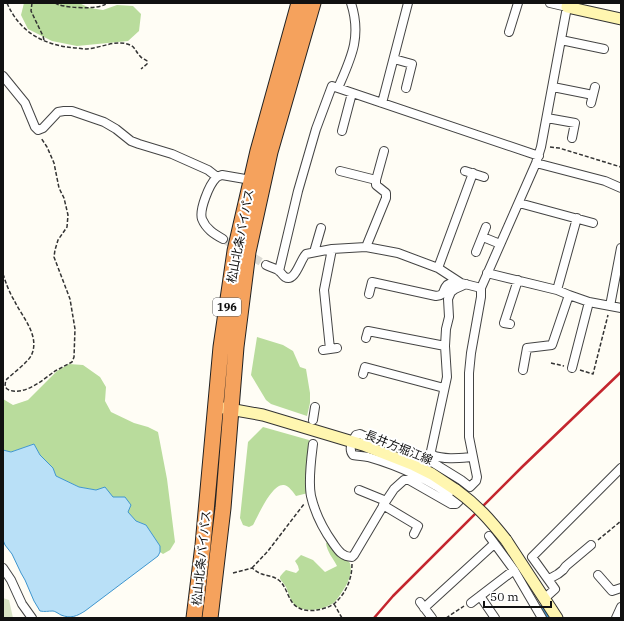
<svg xmlns="http://www.w3.org/2000/svg" width="624" height="621" font-family="'IBM Plex Serif','Noto Sans JP',serif">
  <style>
    .forest { fill: #b9dc9c }
    .cemetery { fill: #d9e3c4 }
    .water { fill: #b9e0f7; stroke: #3f96cf }
    .lines { fill: none; stroke-linecap: round; stroke-linejoin: round }
    .stream { stroke: #3f96cf; stroke-width: 2.5 }
    .street-tunnel { stroke: #dbdad3; stroke-width: 8; stroke-dasharray: 8 4; stroke-linecap: butt }
    .street-casing { stroke: #444; stroke-width: 10 }
    .secondary-casing { stroke: #333; stroke-width: 13 }
    .highway-casing { stroke: #222; stroke-width: 17 }
    .path { stroke: #333; stroke-width: 1.5; stroke-dasharray: 4 2; stroke-linecap: butt }
    .street { stroke: #fff; stroke-width: 8 }
    .secondary { stroke: #fff6b0; stroke-width: 11 }
    .highway { stroke: #f5a25d; stroke-width: 15 }
    .rail { stroke: #c4262e; stroke-width: 2.5 }
    .secondary-bridge-casing { stroke: #333; stroke-width: 13; stroke-linecap: butt }
    .secondary-bridge { stroke: #fff6b0; stroke-width: 11 }
    .labels { text-anchor: middle; dominant-baseline: central; stroke-width: 4; stroke-linejoin: round; paint-order: stroke }
    .shield { fill: #fff; stroke: #585858; stroke-width: 1 }
    .shield-label { font-size: 11px; font-weight: bold; fill: #111 }
    .street-label { font-size: 12px; fill: #111; stroke: #fff }
  </style>
  <rect width="100%" height="100%" fill="#fffdf5"/>
  <path class="forest" d="M24 3H79L90 8 103 10 117 5 133 6 141 14 139 31 128 41 77 46 52 41 28 29 21 15Z
    M257 337 283 345 293 351 300 367 306 369 310 393V403L307 416 271 404 266 400 251 375Z
    M69 364 83 365 100 377 106 387 105 401 111 412 134 423 148 427 158 432 167 479 175 542 170 550 163 554 160 552V546L146 525 136 521 113 497 96 490 79 487 56 476 53 468 40 455 34 444 11 452 3 450V399L13 405 28 400 57 371Z
    M263 427 309 440 308 493 296 496C293 492 289 486 284 485 272 483 258 516 253 525L249 527 243 525 240 518 248 442Z
    M328 542 350 563C353 575 347 585 340 595 338 598 335 602 332 604 326 607 318 610 311 610 307 610 303 609 299 608 291 604 289 594 286 587 280 577 276 580 286 570L296 573 299 570 298 566 295 561 301 555 313 560 325 572 337 566C333 558 327 552 326 543Z"/>
  <path class="cemetery" d="M3 598 9 600 13 618H3Z"/>
  <path class="water" d="M34 444 40 455 53 468 56 476 79 487 96 490 105 487 113 497H125L131 505 128 512 136 521 146 525 160 546V552L158 556 85 611C77 616 71 619 61 615 59 614 55 611 53 611 48 611 45 612 40 611L34 601 25 580 21 573 12 554 5 545 3 540V450L11 452Z"/>
  <g class="lines">
    <path class="stream" d="M541 606 548 618"/>
    <path class="street-tunnel" d="M223 239 266 265"/>
    <defs>
      <path id="street" d="M509 32 518 3
        M561 40 604 49
        M394 59 412 64 406 88
        M3 76 25 103 35 127 38 130 43 128 58 112 64 111H72L104 122 116 129 131 141 139 144 172 154 208 170 217 177
        M553 87 593 95
        M338 88C351 58 362 37 351 3
        M382 103 408 3
        M591 103 595 87
        M547 118 575 123 572 138
        M342 131 352 93
        M536 163 605 181 621 188
        M340 171 376 180
        M465 171 484 177
        M519 203 593 223
        M483 237 500 244
        M223 239C214 234 206 229 202 219 199 210 209 185 216 178 218 176 219 176 222 175L251 180
        M366 247 386 198V193L376 185V180L384 151
        M314 252 321 228
        M476 252 486 227
        M266 265C270 267 274 268 278 270 281 272 282 275 285 277 295 283 300 260 306 254L332 249 366 247 398 253 438 268 461 283 481 288
        M438 268 473 173
        M279 271 298 191 316 129 332 86 539 156
        M487 273 557 290 577 218
        M466 284 455 289 451 292 448 299 449 317 446 329 445 346 447 377 431 451 432 455C445 460 460 458 473 457
        M369 294 372 282 436 296C446 295 442 290 447 285 450 283 454 282 457 281
        M569 295 589 302 621 308
        M610 306 621 248
        M510 324 504 323 518 280
        M366 338 368 331 445 346
        M330 349 324 290 332 249
        M323 350 337 348
        M572 368 589 302
        M523 370 527 348 552 345 569 295 557 290
        M363 374 365 367 444 388
        M313 420 315 407
        M313 444C311 460 308 481 311 496 315 513 323 529 333 543 338 550 342 557 352 557L354 555 386 501 394 489 404 480H409L451 504H456L459 501C430 480 403 467 368 457 363 456 358 456 353 455 348 449 352 441 356 435L360 434 370 439 389 444 427 459 461 480 470 487 476 481 477 477 469 437V373L471 353 481 297V288L536 163 541 147 567 7 550 3
        M359 490 386 501
        M383 505 418 526 414 534
        M489 536 514 570 542 618
        M3 568 11 580 22 604 32 618
        M598 575 612 591 621 588
        M549 579 558 574 563 570 566 566 591 545
        M480 596 495 618
        M545 598 555 589 532 557 621 468
        M420 602 432 618
        M471 603 514 570
        M424 608 494 544
        M616 618 621 607"/>
      <path id="secondary" d="M568 3 567 7 621 19
        M224 408 263 415 363 445 414 465 432 474 456 490
        M506 540 557 618"/>
      <path id="highway" d="M194 618 203 545 221 347 235 251 258 151 299 3
        M210 618 223 508 236 347 248 252 270 152 313 3"/>
    </defs>
    <use href="#street" class="street-casing"/>
    <use href="#secondary" class="secondary-casing"/>
    <use href="#highway" class="highway-casing"/>
    <path class="path" d="M7 3C20 33 44 45 75 48 79 48 83 49 87 49 101 48 116 39 130 45 135 47 136 52 140 56 142 59 145 59 147 61V64L141 69
      M32 3 31 11 43 36 44 40
      M55 3C62 8 93 9 101 6 104 5 105 5 107 3
      M550 147 559 148 621 167
      M3 274C6 283 9 292 14 300 22 317 41 336 31 356 27 363 12 374 6 380 5 384 4 388 9 390 25 396 44 379 55 371 61 368 66 365 72 362L74 357 75 329 70 299 54 257 55 250 58 240 67 227 68 215 64 198 59 188 54 163 47 147 41 138
      M551 363 564 366
      M580 370 593 374 608 315
      M598 540 621 521
      M252 568 268 551 304 504
      M233 573 252 568C255 570 258 573 262 574 267 576 273 576 277 579 288 585 287 603 299 608 304 611 312 611 317 610 323 609 330 607 335 603 346 593 352 579 352 564
      M334 604 342 618
      M446 618 464 606"/>
    <use href="#street" class="street"/>
    <use href="#secondary" class="secondary"/>
    <use href="#highway" class="highway"/>
    <path class="rail" d="M374 618 393 596 522 467 621 372"/>
    <defs>
      <path id="secondary-bridge" d="M456 490C477 505 490 520 506 540"/>
    </defs>
    <use href="#secondary-bridge" class="secondary-bridge-casing"/>
    <use href="#secondary-bridge" class="secondary-bridge"/>
  </g>
  <g class="labels">
    <rect class="shield" x="213" y="298" width="28" height="18" rx="3"/>
    <g class="shield-label">
      <text x="227" y="307">196</text>
    </g>
    <g class="street-label">
      <text transform="translate(240 236) rotate(-79)">松山北条バイパス</text>
      <text transform="translate(399 447) rotate(22)">長井方堀江線</text>
      <text transform="translate(201 558) rotate(-84)">松山北条バイパス</text>
    </g>
  </g>
  <rect width="624" height="621" fill="none" stroke="#111111" stroke-width="8"/>
  <path d="M484 601v6h67v-6" fill="none" stroke="#111111" stroke-width="2"/>
  <text x="490" y="601" font-size="12" fill="#111111" stroke="#ffffff" stroke-width="3" paint-order="stroke">50 m</text>
</svg>
